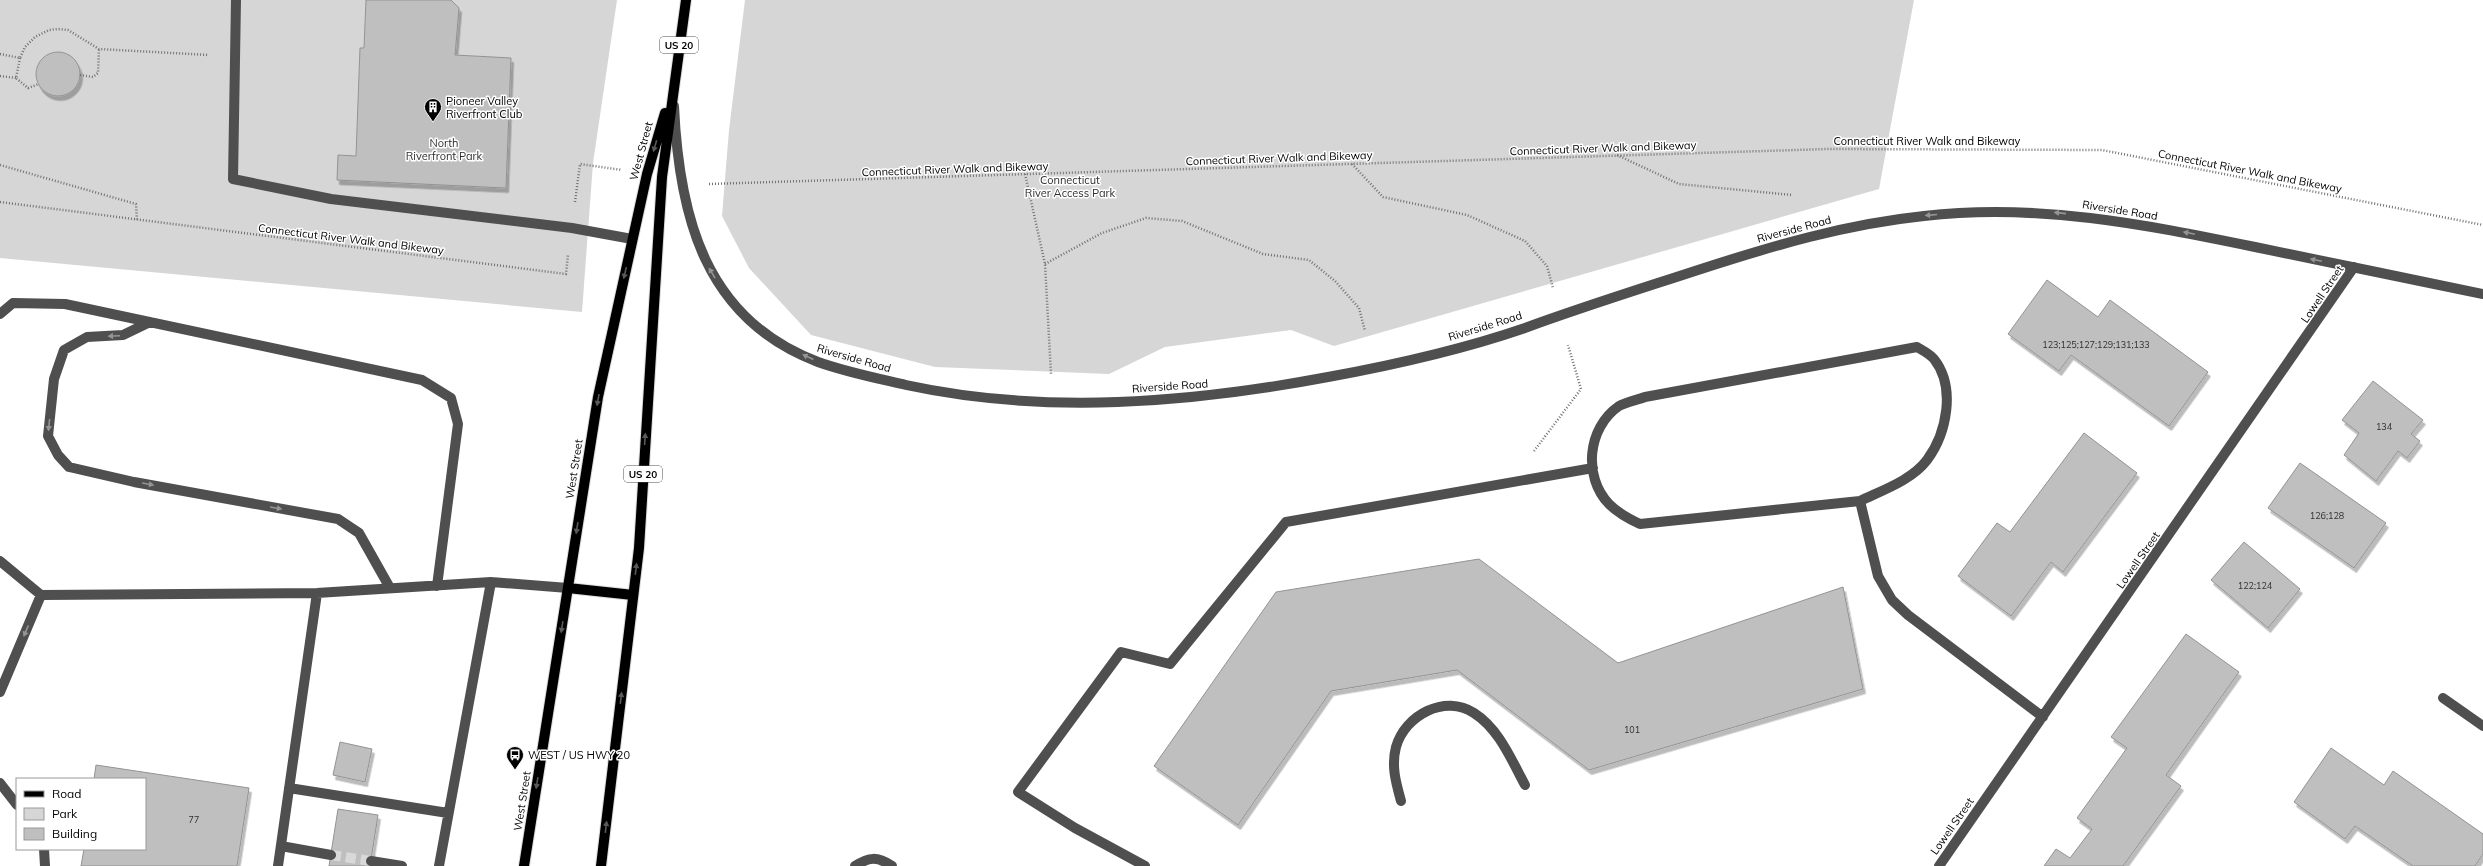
<svg xmlns="http://www.w3.org/2000/svg" width="2483" height="866" font-family="Mulish,sans-serif">
  <style>
    .green { fill: #d6d6d6 }
    .building { fill: #bfbfbf; stroke: #939393; filter: url(#shadow) }
    .lines { fill: none; stroke-linecap: round; stroke-linejoin: round }
    .minor-tunnel { stroke: #d9d9d9; stroke-width: 10; stroke-dasharray: 10 5; stroke-linecap: butt }
    .major-casing { stroke: #dbdbdb; stroke-width: 12 }
    .path { stroke: #717171; stroke-width: 2.5; stroke-dasharray: 1 2; stroke-linecap: butt }
    .minor { stroke: #4f4f4f; stroke-width: 10 }
    .major { stroke: #000; stroke-width: 10 }
    .oneway { fill: #595959 }
    .oneway2 { fill: #959595 }
    .labels { text-anchor: middle; dominant-baseline: central; stroke-width: 3; stroke-linejoin: round; paint-order: stroke }
    .number-label { font-size: 9px; fill: #303030 }
    .shield { fill: #fff; stroke: #4c4c4c; stroke-width: 1 }
    .shield-label { font-size: 10px; font-weight: bold; fill: #000 }
    .poi-label { font-size: 11px; fill: #000; stroke: #fff; text-anchor: start }
    .street-label { font-size: 11px; fill: #000; stroke: #fff }
    .park-label { font-size: 11px; fill: #2d2d2d; stroke: #fff }
  </style>
  <defs>
    <filter id="shadow"><feDropShadow dx="2.5" dy="4.5" stdDeviation="0" flood-color="#0004"/></filter>
  </defs>
  <rect width="100%" height="100%" fill="#fff"/>
  <path class="green" d="M0 0H617L593 163 582 312 0 258Z
    M745 0H1914L1879 189 1334 346 1291 330 1165 347 1109 374 935 367 811 335 749 268 722 216 729 130Z"/>
  <path class="building" d="M366 0H451L459 8 455 55 511 58 506 188 337 180 338 155 356 156 360 48H364Z
    M36 74a22 22 0 1 1 44 0a22 22 0 1 1-44 0Z
    M2047 280 2098 317 2110 300 2208 372 2169 426 2071 355 2059 371 2008 334Z
    M2373 381 2423 420 2411 434 2420 441 2407 458 2398 451 2376 481 2344 455 2359 433 2342 420Z
    M2084 433 2137 473 2063 572 2051 562 2011 616 1958 576 1997 523 2010 532Z
    M2300 463 2386 523 2354 568 2268 508Z
    M2244 542 2300 589 2268 628 2211 580Z
    M1479 559 1618 663 1843 587 1863 689 1589 770 1457 670 1331 691 1238 825 1154 766 1276 592Z
    M2186 634 2239 672 2166 775 2181 786 2123 866H2044L2056 849 2070 858 2092 829 2077 818 2127 748 2111 737Z
    M340 742 372 749 365 782 333 775Z
    M2331 748 2384 785 2393 771 2483 834V854L2475 866H2413L2355 826 2345 839 2294 802Z
    M96 765 249 788 237 866H81L84 849H145V779H94Z
    M338 809 378 815 370 866H329Z"/>
  <g class="lines">
    <path class="minor-tunnel" d="M331 855 371 861"/>
    <defs>
      <path id="major" d="M568 588 633 595
        M524 866 598 397 647 174 665 113
        M601 866 639 548 662 177 686 0"/>
    </defs>
    <use href="#major" class="major-casing"/>
    <path class="path" d="M0 54 20 58 25 47 35 37 49 30 58 29 68 30 99 49 209 55
      M20 58 16 78 28 88 39 84
      M80 75 93 77 98 73 99 49
      M0 76 16 78
      M1617 155 1679 184 1792 195
      M1352 164 1383 197 1467 215 1525 241 1547 266 1553 288
      M0 165 136 204 137 220
      M1025 174 1045 264 1051 374
      M709 184 1828 149 2102 150 2483 225
      M0 202 566 274 568 255
      M575 202 580 164 622 170
      M1045 264 1102 233 1146 218 1182 221 1263 254 1309 260 1335 281 1359 308 1365 331
      M1534 451 1581 389 1568 345"/>
    <path class="minor" d="M236 0 233 179 331 199 572 228 632 239
      M674 106C679 215 704 319 818 362 846 372 876 378 906 385 1045 415 1190 403 1328 377 1394 365 1461 350 1525 328 1582 307 1640 289 1698 270 1772 246 1846 224 1924 216 2038 203 2143 224 2255 247 2331 263 2407 278 2483 294
      M0 314 13 303 65 304 422 380 451 398 458 424 437 586
      M150 322 123 335 87 337 64 350 54 379 48 436 58 455 69 467 134 482 338 519 359 533 390 588
      M1860 501 1640 524C1629 519 1618 513 1609 504 1583 477 1587 428 1619 406 1626 402 1637 400 1645 397L1917 347C1922 350 1930 354 1934 359 1956 387 1947 433 1927 460 1912 480 1883 490 1860 501L1878 576 1892 600 1908 615 2043 717
      M0 561 41 595 317 593 491 582 568 588
      M0 692 41 595
      M2443 698 2483 726
      M0 783 17 805
      M289 788 448 813
      M1401 801C1396 783 1391 766 1396 747 1405 715 1445 694 1474 713 1499 729 1511 759 1525 785
      M281 846 331 855
      M44 849 45 866
      M371 861 402 866
      M278 866 317 593
      M439 866 491 582
      M855 866C869 857 877 856 892 866
      M1145 866 1075 828 1018 792 1121 652 1170 664 1286 522 1593 468
      M1939 866 2354 267"/>
    <use href="#major" class="major"/>
  </g>
  <defs><path id="oneway-solid" d="M-6-.8H1V-3.2L6.5 0L1 3.2V.8H-6Z"/></defs>
  <g class="oneway">
    <use href="#oneway-solid" transform="translate(655 146) rotate(106)"/>
    <use href="#oneway-solid" transform="translate(625 273) rotate(103)"/>
    <use href="#oneway-solid" transform="translate(598 400) rotate(100)"/>
    <use href="#oneway-solid" transform="translate(645 439) rotate(-86)"/>
    <use href="#oneway-solid" transform="translate(577 528) rotate(99)"/>
    <use href="#oneway-solid" transform="translate(636 569) rotate(-83)"/>
    <use href="#oneway-solid" transform="translate(562 627) rotate(99)"/>
    <use href="#oneway-solid" transform="translate(621 698) rotate(-83)"/>
    <use href="#oneway-solid" transform="translate(537 783) rotate(99)"/>
    <use href="#oneway-solid" transform="translate(606 827) rotate(-83)"/>
  </g>
  <g class="oneway2">
    <use href="#oneway-solid" transform="translate(2060 213) rotate(-174)"/>
    <use href="#oneway-solid" transform="translate(1931 215) rotate(175)"/>
    <use href="#oneway-solid" transform="translate(2189 233) rotate(-168)"/>
    <use href="#oneway-solid" transform="translate(2316 260) rotate(-168)"/>
    <use href="#oneway-solid" transform="translate(712 273) rotate(-121)"/>
    <use href="#oneway-solid" transform="translate(114 336) rotate(177)"/>
    <use href="#oneway-solid" transform="translate(808 357) rotate(-155)"/>
    <use href="#oneway-solid" transform="translate(49 425) rotate(96)"/>
    <use href="#oneway-solid" transform="translate(148 484) rotate(10)"/>
    <use href="#oneway-solid" transform="translate(276 508) rotate(10)"/>
    <use href="#oneway-solid" transform="translate(26 631) rotate(113)"/>
  </g>
  <defs>
    <symbol id="building-pin" viewBox="-11 -11 22 30"><path d="M0 17L-7.5 6A9.5 9.5 0 1 1 7.5 6Z" fill="#000" stroke="#fff"/><path d="M-4-6H4V6H1V3H-1V6H-4ZM-2.5-4.3h1.7v1.8h-1.7ZM.8-4.3h1.7v1.8H.8ZM-2.5-1h1.7V.8h-1.7ZM.8-1h1.7V.8H.8Z" fill="#fff"/></symbol>
    <symbol id="bus-pin" viewBox="-11 -11 22 30"><path d="M0 17L-7.5 6A9.5 9.5 0 1 1 7.5 6Z" fill="#000" stroke="#fff"/><path d="M-5-6H5V4H4V6H2V4H-2V6H-4V4H-5ZM-3.5-4V0h7V-4ZM-3.5 1.2v1.5H-2V1.2ZM2 1.2v1.5H3.5V1.2Z" fill="#fff"/></symbol>
  </defs>
  <g fill-rule="evenodd">
    <use href="#building-pin" x="423" y="97" width="20" height="27"/>
    <use href="#bus-pin" x="505" y="745" width="20" height="27"/>
  </g>
  <g class="labels">
    <g class="number-label">
      <text x="2096" y="344">123;125;127;129;131;133</text>
      <text x="2384" y="426">134</text>
      <text x="2327" y="515">126;128</text>
      <text x="2255" y="585">122;124</text>
      <text x="1632" y="729">101</text>
      <text x="194" y="819">77</text>
    </g>
    <g class="shield">
      <rect x="660" y="37" width="38" height="16" rx="3"/>
      <rect x="624" y="466" width="38" height="16" rx="3"/>
    </g>
    <g class="shield-label">
      <text x="679" y="45">US 20</text>
      <text x="643" y="474">US 20</text>
    </g>
    <g class="poi-label">
      <text x="446" y="101">Pioneer Valley<tspan x="446" dy="13">Riverfront Club</tspan></text>
      <text x="528" y="755">WEST / US HWY 20</text>
    </g>
    <g class="street-label">
      <text x="1927" y="141">Connecticut River Walk and Bikeway</text>
      <text transform="translate(1603 148) rotate(-2)">Connecticut River Walk and Bikeway</text>
      <text transform="translate(641 151) rotate(-75)">West Street</text>
      <text transform="translate(1279 158) rotate(-2)">Connecticut River Walk and Bikeway</text>
      <text transform="translate(955 169) rotate(-2)">Connecticut River Walk and Bikeway</text>
      <text transform="translate(2250 171) rotate(11)">Connecticut River Walk and Bikeway</text>
      <text transform="translate(2120 210) rotate(9)">Riverside Road</text>
      <text transform="translate(1794 229) rotate(-15)">Riverside Road</text>
      <text transform="translate(351 239) rotate(7)">Connecticut River Walk and Bikeway</text>
      <text transform="translate(2322 294) rotate(-56)">Lowell Street</text>
      <text transform="translate(1485 326) rotate(-17)">Riverside Road</text>
      <text transform="translate(854 358) rotate(16)">Riverside Road</text>
      <text transform="translate(1170 386) rotate(-4)">Riverside Road</text>
      <text transform="translate(574 469) rotate(-81)">West Street</text>
      <text transform="translate(2138 560) rotate(-55)">Lowell Street</text>
      <text transform="translate(522 801) rotate(-81)">West Street</text>
      <text transform="translate(1952 826) rotate(-55)">Lowell Street</text>
    </g>
    <g class="park-label">
      <text x="444" y="143">North<tspan x="444" dy="13">Riverfront Park</tspan></text>
      <text x="1070" y="180">Connecticut<tspan x="1070" dy="13">River Access Park</tspan></text>
    </g>
  </g>
  <rect x="16" y="778" width="130" height="72" fill="#ffffff" stroke="#999999"/>
  <rect x="24" y="791" width="20" height="6" fill="#000000" stroke="#999999"/>
  <text x="52" y="798" font-size="12" fill="#000000">Road</text>
  <rect x="24" y="808" width="20" height="12" fill="#d6d6d6" stroke="#999999"/>
  <text x="52" y="818" font-size="12" fill="#000000">Park</text>
  <rect x="24" y="828" width="20" height="12" fill="#bfbfbf" stroke="#999999"/>
  <text x="52" y="838" font-size="12" fill="#000000">Building</text>
</svg>
